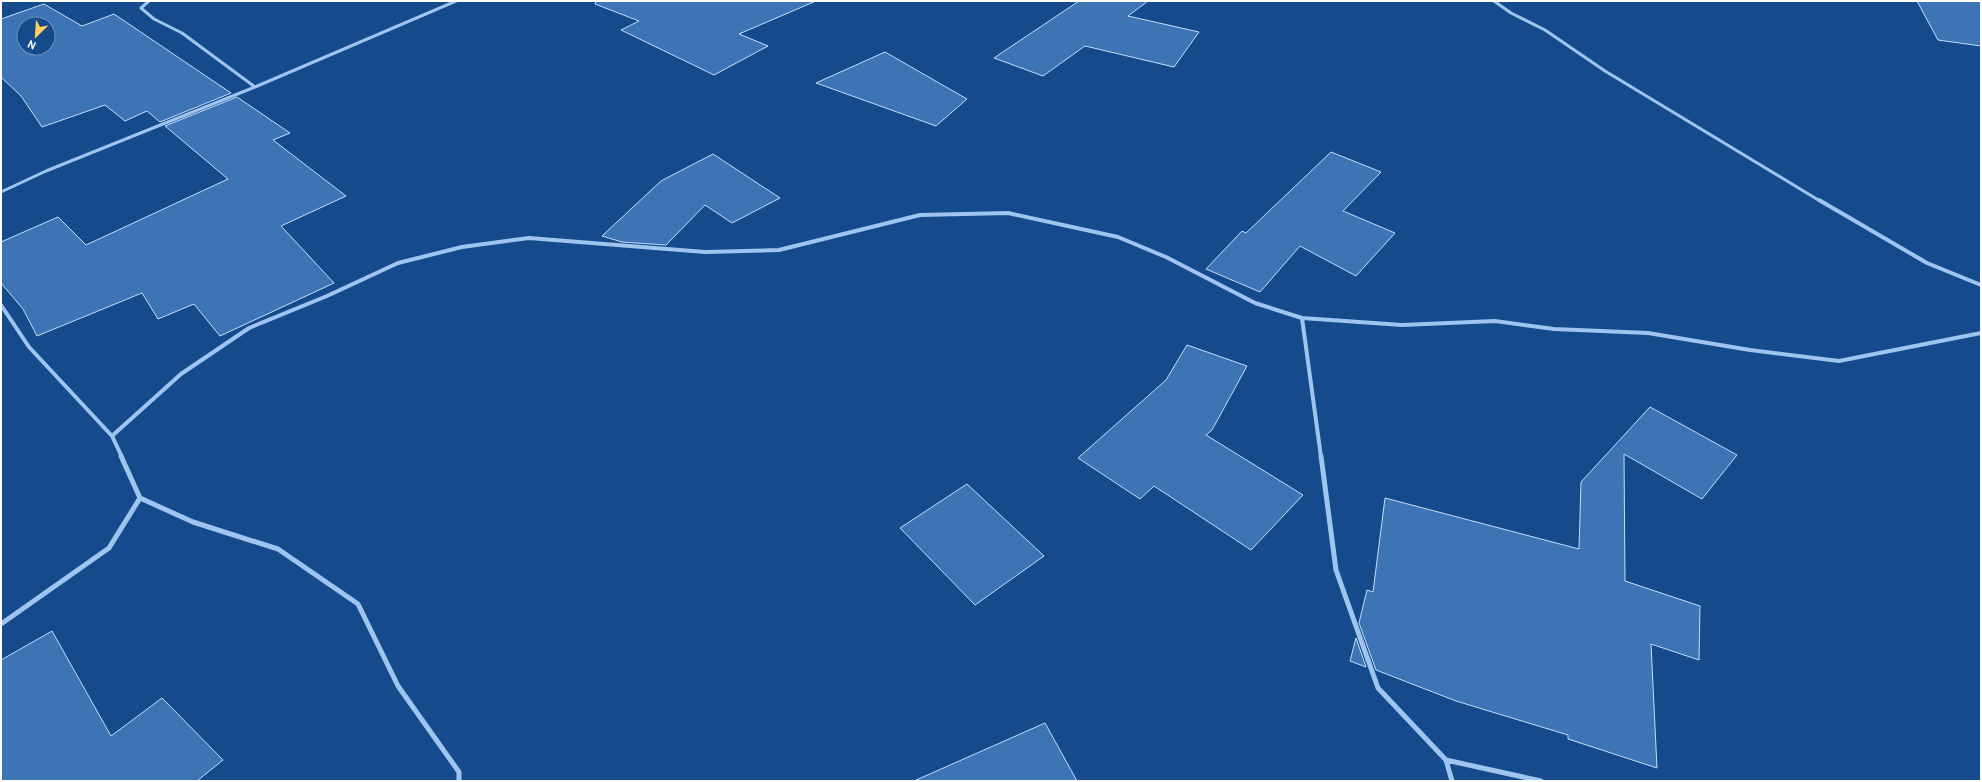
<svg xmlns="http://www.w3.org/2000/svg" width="1982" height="782" font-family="Overpass,sans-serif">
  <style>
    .building { fill: #3d74b5; stroke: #c5defb; fill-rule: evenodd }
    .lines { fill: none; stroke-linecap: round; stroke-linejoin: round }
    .minor-far2 { stroke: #9fc4f0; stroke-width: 3 }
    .minor-far1 { stroke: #9fc4f0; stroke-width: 4 }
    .minor { stroke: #9fc4f0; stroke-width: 5 }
  </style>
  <rect width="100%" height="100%" fill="#154a8c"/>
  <path class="building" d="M596 1H816L739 34 768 46 714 75 621 30 639 21 595 4Z
    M1079 1H1148L1128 16 1199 32 1174 67 1085 46 1043 76 994 58Z
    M1917 1H1981V46L1938 40Z
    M44 4 82 26 114 14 231 93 160 122 147 111 125 121 105 105 42 127 21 96 1 77V19ZM24 24H48V48H24Z
    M885 52 967 99 936 126 816 83Z
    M237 97 290 133 273 140 346 196 281 226 334 283 220 336 194 304 158 319 142 293 37 336 23 309 1 283V242L58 217 86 245 228 179 165 126Z
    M1331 152 1381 172 1343 211 1395 233 1356 276 1300 246 1260 292 1206 269 1242 231 1246 233Z
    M713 154 780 198 732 223 705 205 666 245 622 242 602 236 661 181Z
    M1187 345 1247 366 1212 430 1206 435 1303 495 1251 550 1154 486 1140 499 1078 458 1166 380Z
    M1650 407 1737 455 1702 499 1624 454 1625 581 1700 606 1699 660 1651 644 1657 768 1568 739V735L1456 701 1376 670 1359 623 1367 590 1373 592 1385 498 1579 549 1581 482Z
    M967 484 1044 556 975 605 900 528Z
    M52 631 111 736 162 698 223 760 197 781H1V660Z
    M1356 638 1366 667 1350 661Z
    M1045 723 1077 781H914Z"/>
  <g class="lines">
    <path class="minor-far2" d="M149 1 141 8 154 19 182 33 255 87
      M1494 1 1511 13 1545 30 1605 71 1820 201
      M1 192 46 171 255 87 456 1"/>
    <path class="minor-far1" d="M1819 200 1927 263 1981 285
      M1 305 29 347 112 436 122 457
      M1302 318 1321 457
      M112 436 181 374 249 328 327 296 398 263 462 247 529 238 705 252 779 250 920 215 1008 213 1118 237 1166 257 1255 303 1302 318 1402 325 1495 321 1554 329 1648 333 1750 350 1839 361 1981 333"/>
    <path class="minor" d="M1321 456 1336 570 1378 688 1446 760 1452 781
      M140 498 193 522 278 549 358 604 398 686 459 772V781
      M1 624 109 548 140 498 121 456
      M1446 760 1541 781"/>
  </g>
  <rect width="1982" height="782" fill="none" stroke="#ffffff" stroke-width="4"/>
  <g transform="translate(36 36) rotate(205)"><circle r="19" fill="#154a8c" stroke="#7392ba"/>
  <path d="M0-3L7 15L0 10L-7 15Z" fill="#ffcf5d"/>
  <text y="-6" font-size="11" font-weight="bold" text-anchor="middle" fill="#ffffff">N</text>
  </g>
</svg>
